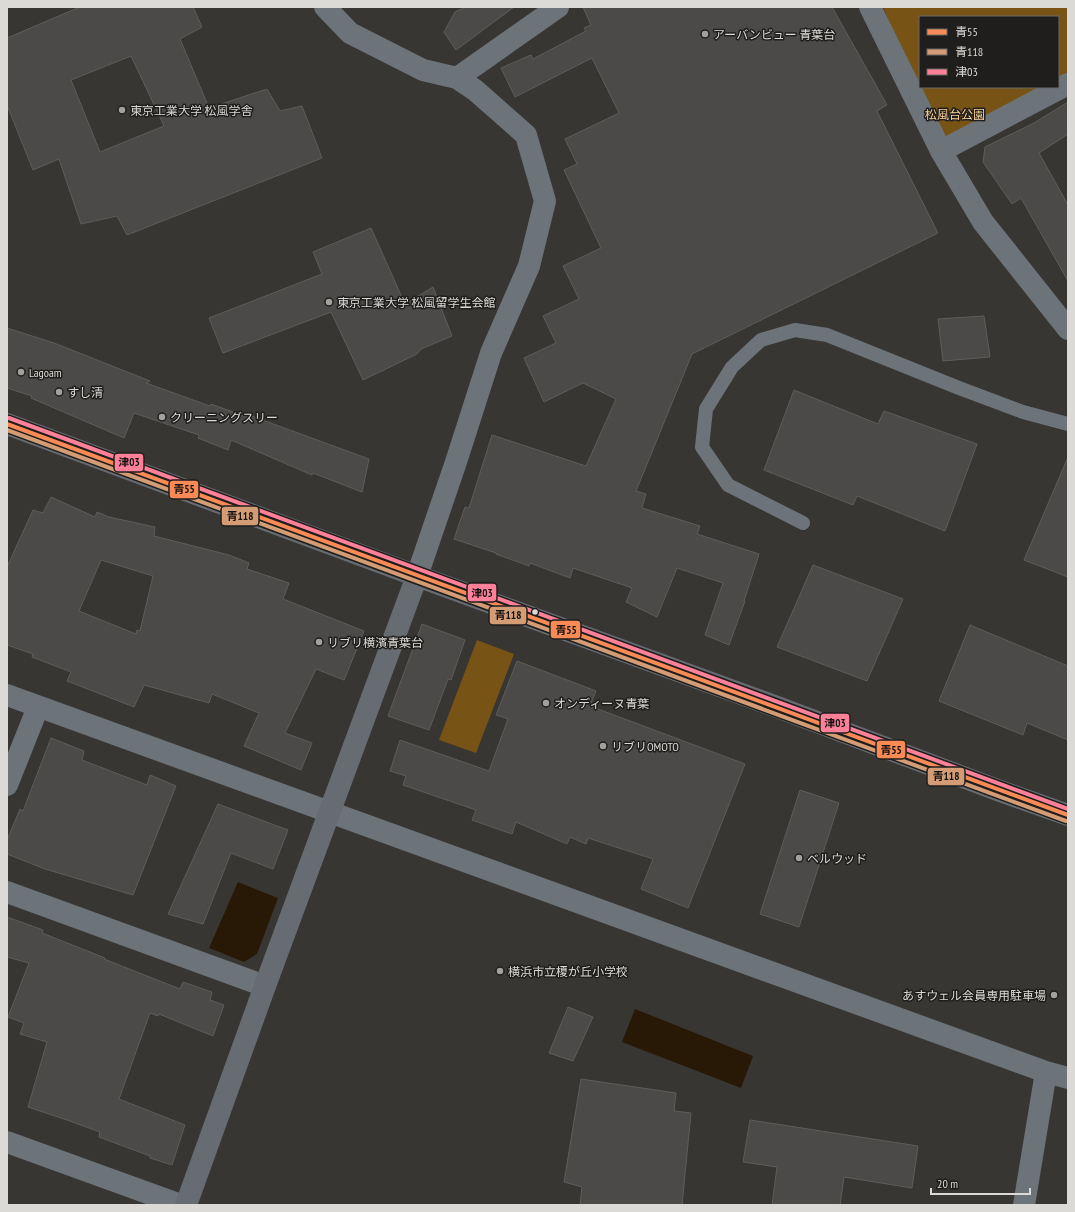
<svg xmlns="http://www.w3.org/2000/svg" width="1075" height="1212" font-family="'PT Sans Narrow','Noto Sans JP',sans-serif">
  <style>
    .green { fill: #775316; fill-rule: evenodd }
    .water { fill: #281906 }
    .building { fill: #4b4a48; stroke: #5f5d5b; fill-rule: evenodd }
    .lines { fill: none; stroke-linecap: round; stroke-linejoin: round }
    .lane { stroke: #6c747a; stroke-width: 14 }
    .street { stroke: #6c747a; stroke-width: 22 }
    .secondary { stroke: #666c72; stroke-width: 22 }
    .bus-1-casing { stroke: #1f1e1c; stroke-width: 7 }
    .bus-2-casing { stroke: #1f1e1c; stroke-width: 7 }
    .bus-3-casing { stroke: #1f1e1c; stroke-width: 7 }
    .bus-1 { stroke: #f98a56; stroke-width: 4 }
    .bus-2 { stroke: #d39c74; stroke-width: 4 }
    .bus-3 { stroke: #ff8098; stroke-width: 4 }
    .poi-dot { fill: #a3a19e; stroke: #1f1e1c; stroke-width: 1.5 }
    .bus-dot { fill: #dcdad7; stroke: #1f1e1c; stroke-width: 1.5 }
    .labels { text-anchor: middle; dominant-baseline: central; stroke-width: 3; stroke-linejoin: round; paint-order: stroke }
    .poi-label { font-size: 12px; fill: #dcdad7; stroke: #1f1e1c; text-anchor: start }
    .park-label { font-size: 12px; fill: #fbd19b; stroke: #1f1e1c }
    .line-badge { stroke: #1f1e1c; stroke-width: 1.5 }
    .pale-badge-label { font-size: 11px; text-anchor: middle; font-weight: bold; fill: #111 }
  </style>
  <rect width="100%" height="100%" fill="#383633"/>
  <path class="green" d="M883 7H1068V84L941 151ZM920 17H1058V87H920Z
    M477 640 514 654 476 753 439 740Z"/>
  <path class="water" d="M238 882 278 898 257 954 244 962 209 948Z
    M635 1009 753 1056 741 1088 622 1042Z"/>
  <path class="building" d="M80 7H193L202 27 180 39 209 108 267 89 280 111 302 106 322 158 127 235 117 216 81 224 59 159 33 170 7 105V38ZM131 56 164 126 100 152 71 80Z
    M466 7H514L456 50 444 32 455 12Z
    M583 7H832L887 105 877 111 938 233 692 354 636 491 646 494 642 508 700 526 697 534 759 554 744 601H745L729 645 705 635 723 583 677 568 657 617 626 602 632 588 573 568 570 578 530 563 529 566 496 554V553L454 539 465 507 469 508 492 435 586 466 616 399 583 383 544 402 524 358 556 343 543 316 579 299 563 266 601 248 564 170 577 164 565 139 619 113 592 58 515 97 501 68 531 55 533 59 586 31 584 28 591 25Z
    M1068 102V134L1039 153 1068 205V281L1021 198 1012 204 983 162 985 147 1034 123Z
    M371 228 405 304 433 287 452 336 421 349 417 354 363 380 331 312 223 353 209 318 322 274 313 252Z
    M984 316 990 357 943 361 938 319Z
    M7 328 54 343 150 381 146 383 210 406 211 404 247 417 246 414 369 459 362 492 313 473 312 475 231 440 228 450 198 438 199 435 134 413 124 438 31 398 32 396 7 388Z
    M794 390 878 424 884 411 977 444 945 531 857 496 853 505 764 470Z
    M1068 457V577L1024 560Z
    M51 497 95 517 97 512 109 517 155 527 154 536 229 555 249 563 247 569 289 583 283 599 364 631 344 680 316 669 285 733 312 743 301 770 244 746 259 713 212 694 209 703 144 685 134 707 67 681 71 672 32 657 33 654 7 645V567L33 510 43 513ZM101 560 153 576 140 631 137 630 136 634 79 611Z
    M813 565 903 599 867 681 777 647Z
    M422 624 465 640 451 680 448 679 429 730 388 716Z
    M970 625 1068 666V740L1027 723 1023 735 939 701Z
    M517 661 596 691 590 706 745 764 688 908 641 889 653 859 588 838 586 844 570 837 567 844 516 822 512 834 472 820 476 810 403 785 406 776 390 771 400 740 489 771 508 719 496 715Z
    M51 738 84 751 82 760 147 785 150 775 176 786 133 895 45 869 7 854V840L20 809 23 811Z
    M800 790 839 803 799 927 760 914Z
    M218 804 288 830 273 869 231 853 203 924 168 914Z
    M7 917 43 930 42 933 105 958 104 959 180 989 183 982 212 992 210 1000 224 1005 213 1036 159 1014 158 1016 150 1013 119 1099 185 1125 172 1165 150 1158V1156L99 1137 100 1132 67 1120 28 1107 47 1042 20 1034 24 1023 8 1017 29 963 7 957Z
    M568 1007 593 1017 573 1061 549 1053Z
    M581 1079 676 1093 674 1111 691 1113 682 1205H580L582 1187 564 1182Z
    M750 1120 918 1146 912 1188 844 1177 840 1205H772L777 1167 743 1162Z"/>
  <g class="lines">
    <path class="lane" d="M803 523 728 485 702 447 706 409 732 367 761 340 795 330 827 335 959 388 1023 412 1068 424"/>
    <path class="street" d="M325 7 350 33 423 70 457 78 475 90 526 135 545 201 529 266 491 353 456 462 417 576
      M870 7 941 151 983 222 1068 329
      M457 78 558 7
      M941 151 1068 84
      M7 695 1046 1072 1068 1078
      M7 785 38 707
      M7 892 265 986
      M7 1142 181 1205
      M1024 1205 1046 1072"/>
    <path class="secondary" d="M7 424 417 576 772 705 1000 791 1068 815
      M186 1205 265 986 417 576"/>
    <defs>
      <path id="bus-1" d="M7 424 1068 815"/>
      <path id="bus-2" d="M7 430 1066 821"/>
      <path id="bus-3" d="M9 418 1068 809"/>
    </defs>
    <use href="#bus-1" class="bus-1-casing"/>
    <use href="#bus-2" class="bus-2-casing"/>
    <use href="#bus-3" class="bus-3-casing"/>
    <use href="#bus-1" class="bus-1"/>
    <use href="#bus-2" class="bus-2"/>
    <use href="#bus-3" class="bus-3"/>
  </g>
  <g class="poi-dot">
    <circle cx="705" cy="34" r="4"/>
    <circle cx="122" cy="110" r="4"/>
    <circle cx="329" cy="302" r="4"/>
    <circle cx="21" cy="372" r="4"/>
    <circle cx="59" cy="392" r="4"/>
    <circle cx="162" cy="417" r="4"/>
    <circle cx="319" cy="642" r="4"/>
    <circle cx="546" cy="703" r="4"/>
    <circle cx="603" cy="746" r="4"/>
    <circle cx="799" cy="858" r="4"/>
    <circle cx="500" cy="971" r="4"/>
    <circle cx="1054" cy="995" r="4"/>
  </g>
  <circle class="bus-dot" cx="535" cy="612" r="3.5"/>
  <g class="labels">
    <g class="poi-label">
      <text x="713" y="34">アーバンビュー 青葉台</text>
      <text x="130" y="110">東京工業大学 松風学舎</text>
      <text x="337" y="302">東京工業大学 松風留学生会館</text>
      <text x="29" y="372">Lagoam</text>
      <text x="67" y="392">すし清</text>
      <text x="170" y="417">クリーニングスリー</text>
      <text x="327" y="642">リブリ横濱青葉台</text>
      <text x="554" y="703">オンディーヌ青葉</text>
      <text x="611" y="746">リブリOMOTO</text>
      <text x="807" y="858">ベルウッド</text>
      <text x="508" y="971">横浜市立榎が丘小学校</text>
      <text x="1046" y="995" text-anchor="end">あすウェル会員専用駐車場</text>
    </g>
    <g class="park-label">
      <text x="955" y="114">松風台公園</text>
    </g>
  </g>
  <g class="line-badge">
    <rect x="114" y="453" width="30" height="19" rx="4" fill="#ff8098"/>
    <rect x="169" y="480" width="30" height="19" rx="4" fill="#f98a56"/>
    <rect x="221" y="506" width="38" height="20" rx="4" fill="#d39c74"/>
    <rect x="467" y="583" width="30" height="19" rx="4" fill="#ff8098"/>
    <rect x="489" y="606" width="38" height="19" rx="4" fill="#d39c74"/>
    <rect x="550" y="620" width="31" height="19" rx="4" fill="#f98a56"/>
    <rect x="820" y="713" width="30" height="20" rx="4" fill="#ff8098"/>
    <rect x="876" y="740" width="30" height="19" rx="4" fill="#f98a56"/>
    <rect x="927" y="767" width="38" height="19" rx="4" fill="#d39c74"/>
  </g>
  <g class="pale-badge-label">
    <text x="129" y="466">津03</text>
    <text x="184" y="493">青55</text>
    <text x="240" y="520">青118</text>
    <text x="482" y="597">津03</text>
    <text x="508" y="619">青118</text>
    <text x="566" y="634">青55</text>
    <text x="835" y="727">津03</text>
    <text x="891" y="754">青55</text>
    <text x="946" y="780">青118</text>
  </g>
  <rect width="1075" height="1212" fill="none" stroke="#dcdad7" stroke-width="16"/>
  <rect x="919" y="16" width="140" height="72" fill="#1f1e1c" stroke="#6b6967"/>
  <rect x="927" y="29" width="20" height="6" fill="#f98a56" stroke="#6b6967"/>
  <text x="955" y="36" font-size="12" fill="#dcdad7">青55</text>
  <rect x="927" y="49" width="20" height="6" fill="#d39c74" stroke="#6b6967"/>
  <text x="955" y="56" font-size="12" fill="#dcdad7">青118</text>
  <rect x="927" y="69" width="20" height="6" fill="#ff8098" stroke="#6b6967"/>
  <text x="955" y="76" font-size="12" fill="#dcdad7">津03</text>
  <path d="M931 1188v6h99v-6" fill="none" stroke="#dcdad7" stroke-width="2"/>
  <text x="937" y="1188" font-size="12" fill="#dcdad7" stroke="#1f1e1c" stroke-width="3" paint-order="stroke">20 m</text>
</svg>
